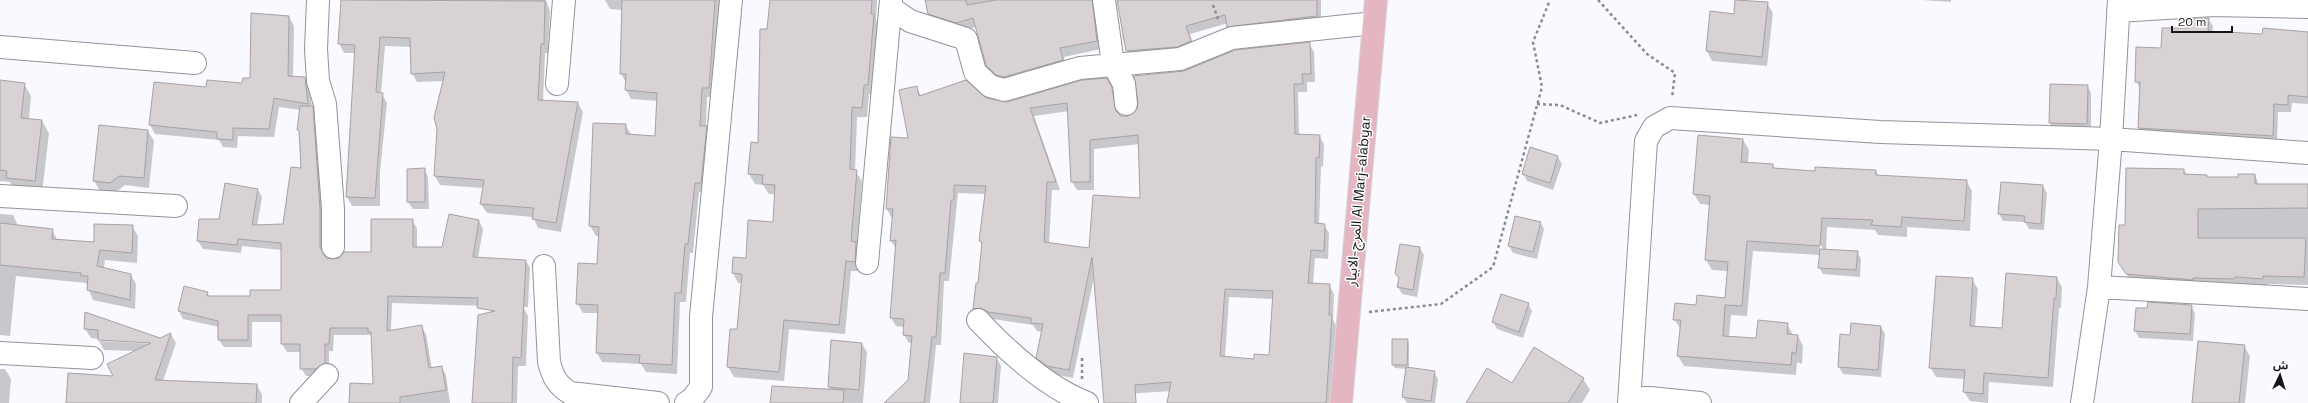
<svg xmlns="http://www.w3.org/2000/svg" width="2308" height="403" font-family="'Space Grotesk','Noto Sans Arabic',sans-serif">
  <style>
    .shadow { fill: #0003; fill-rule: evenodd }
    .building { fill: #d8d2d5; stroke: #a7a1a4; fill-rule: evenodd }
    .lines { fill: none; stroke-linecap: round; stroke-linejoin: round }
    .minor-casing { stroke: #939399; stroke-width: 24 }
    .major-casing { stroke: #d5d5d5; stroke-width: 24 }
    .path { stroke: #8b8b8f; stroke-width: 2.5; stroke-dasharray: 3 3; stroke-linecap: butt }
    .minor { stroke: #fff; stroke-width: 22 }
    .major { stroke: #e4b6c1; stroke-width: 22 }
    .labels { text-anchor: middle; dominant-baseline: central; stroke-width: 3; stroke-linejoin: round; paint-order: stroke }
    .street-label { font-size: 14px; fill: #161618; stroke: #fff }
  </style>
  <rect width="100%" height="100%" fill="#f9f9ff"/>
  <path class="shadow" d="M343 0H546L550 11 548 53H545L543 102 578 103 583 112 561 232 538 228 533 217 487 213 481 204 484 188 440 185 435 176 444 81 417 82 412 73 411 47 385 46 381 93 387 103 380 172V206H352L347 197 355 53H344L339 43Z
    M605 0H722L714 97H707L706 126 711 136 706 192H699L693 253H690L686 302H680L677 374 646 372 641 364 602 362 597 353 598 313H583L577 303 598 265 599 236H596L590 226 594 124 625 125 631 134 656 137 658 101 631 99 626 90V83L621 73 622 10 610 9Z
    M771 0H877L876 20 879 25 873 95 869 94 867 117H857L855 171 862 181 857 244 861 252 860 271H851L845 334 789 329 784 381 734 377 728 367 731 330H738L742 283H738L733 273 734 258 747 259 774 223 776 194H769L763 185 755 184 749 174 751 143 759 144Z
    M926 0H1101V49L1064 57 1067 68 1002 83 992 74 987 65 976 27 961 31 934 22Z
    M1118 0H1321V25L1233 34 1228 23 1190 34 1195 50 1132 59 1123 40Z
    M1736 0 1767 3 1773 13 1767 66 1712 61 1707 51 1735 15Z
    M1922 0H1951V2Z
    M289 17 294 26 293 78H305L310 87 312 107 317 115 326 258 333 260 372 254 412 220 417 228V248H442L479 221 483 229 478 258 526 261 530 268 528 307H523L528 316 526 366H518L517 403H473L474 375 479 315 521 307 392 303 391 331 421 326 426 334 432 369 441 367 446 375 450 403H350L374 385 371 335H334L333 351H329V371L320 376H306L301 368V352H287L282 344V322H252V347H224L219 340V327L183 319 179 311 185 287 207 293 210 297H251L282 291V250L242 246 241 253 203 249 198 241 258 190 262 197 257 226 284 225 302 170 300 134 298 129 301 110 279 107 274 137 238 136 237 148 223 147 219 140 155 134 150 125 207 89 243 84 251 80Z
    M2208 19 2213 26 2212 32 2308 36V104L2292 103 2291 112H2278L2277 143 2143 136 2139 128 2141 90 2136 81 2162 49 2189 29Z
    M1309 43 1314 52 1315 82H1307V92H1298L1299 135 1319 136 1324 144 1323 167 1321 166 1319 224 1324 225 1329 233 1328 259 1315 258 1313 285H1329L1334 294 1333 320 1336 325 1330 403H1168L1171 391 1109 395 1094 277 1073 378 1053 374 1042 366 1037 358 1042 332 1037 331 1033 325 979 317 974 309 979 284 982 245 980 241 986 194 958 193 949 281H944L941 345H936L930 403H885L909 381 912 343H909L904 335V327L896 326 891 318 897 250 891 241 894 217H891L887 209 909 139 916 87 921 96 986 99 1007 103 1106 79 1116 97 1119 115 1128 117 1185 72ZM1069 111 1072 182 1077 190H1094V149L1140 144 1141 199 1090 249 1049 243 1052 190H1060L1034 116ZM1229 297 1273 299 1270 356 1255 360 1225 358Z
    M0 81 24 84 31 96 29 119 42 121 49 133 42 193 14 190 10 182 0 181Z
    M2051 85 2087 86 2091 93V131L2054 130 2050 123Z
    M148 131 154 141 149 188 125 185 116 192 100 191 94 181Z
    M1743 140 1749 150 1748 163 1773 165 1775 169 1816 172 1876 171 1879 177 1966 180 1972 191 1970 231 1907 227V237L1878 235 1875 230 1827 227 1826 250 1857 252 1861 259 1860 277 1823 274 1819 267 1820 255 1753 251 1747 316 1731 315 1729 337 1757 339 1787 324 1793 335 1798 336 1803 346 1802 364 1797 362 1796 375 1684 366 1678 356 1681 330 1674 319 1697 306 1726 299 1728 271 1712 270 1706 260 1710 205 1700 204 1694 194ZM1818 241 1824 250H1821L1817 242Z
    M1558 157 1562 164 1553 190 1527 181 1523 174Z
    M424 169 428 177 429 209H413L408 202Z
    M2184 170 2187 175 2207 176 2208 178H2239L2255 175 2259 185 2308 184V285L2268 284 2267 286 2131 282 2124 270 2126 226Z
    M2043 186 2047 193 2044 230 2029 229 2025 222 2003 221 1999 214Z
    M0 214 13 215 18 226 52 230 57 239 95 243 132 226 138 236 137 263 105 260 104 268 131 275 136 284 135 309 93 300 86 283 16 276 10 336 0 335Z
    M1540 222 1544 229 1537 259 1513 253 1509 246Z
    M1420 248 1424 255 1417 297 1402 294 1398 287 1399 279 1396 273Z
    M2057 278 2062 287 2061 308H2059L2053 387 1989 382 1988 403 1970 401 1964 392 1965 379 1936 377 1930 367 1972 279 1978 289 1975 327 2003 329Z
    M1528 304 1532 311 1523 338 1497 329 1493 322Z
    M2191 306 2195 313 2193 341 2139 338 2135 331Z
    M86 313 160 339 171 334 176 343 163 381 257 385 262 395V403H67L115 377 136 351 104 350 99 341 154 344 150 341 99 339V341V339L91 338 85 329Z
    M1881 327 1885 334 1881 377 1843 374 1839 367 1841 335 1851 336Z
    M1393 340H1407L1409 344V369L1434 372 1438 379 1435 403H1407L1403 397 1407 369 1395 368 1393 365Z
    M832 342 862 344 867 352 863 403H771L829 390Z
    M2244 346 2250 356 2245 403H2193Z
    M996 357 1001 366 998 403H961Z
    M0 369H5L11 379 9 403H0Z
    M1583 379 1590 390 1582 403H1468L1512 384Z"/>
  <path class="building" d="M341 0 545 1 544 44H541L538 100 578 102 556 223 532 219 534 208 480 204 484 180 434 176 437 129 434 118 445 72 411 74 410 38 380 37 376 92 383 93 375 198 346 197 355 45 338 44Z
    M622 0H715L709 88H702L700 126H707L701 183H695L688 244H685L681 293H675L672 365 639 363 640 355 596 353 598 305 576 304 578 263 597 264 599 227 589 226 593 123 626 124V134L655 136 657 93 625 90 626 74H620Z
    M770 0H872L871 14H874L868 85H864L862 108 852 107 850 169 857 170 851 241 856 242 855 262 846 261 839 325 784 320 779 372 727 367 730 329H737L742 274 732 273 733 257 746 258 748 220 773 222 775 185 762 184 763 175 748 174 751 142 758 143 760 29H767Z
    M925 0H966L967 5 996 0H1092L1097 41 1060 48 1063 60 1004 77 996 75 986 65 973 18 956 23 928 14Z
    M1117 0H1317V16L1227 27 1225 15 1186 26 1191 41 1177 47 1126 51Z
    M1735 0 1768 2 1762 57 1706 51 1710 11 1734 14Z
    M251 13 289 16 288 76 305 77 308 104 274 98 269 129 233 128V140L217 139V132L149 125 154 82 206 87 207 80 242 83 243 78H250Z
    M2209 18 2208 31 2262 34 2263 28 2308 32V97L2288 95V105L2274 104 2273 136 2138 128 2140 82H2135L2136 47 2161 48 2162 28H2189V19Z
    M1310 42 1311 74H1302L1303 84H1294L1295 134 1320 135 1319 158H1316L1315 223 1325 224 1324 251 1311 250 1308 283 1330 284 1329 315H1332L1326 403H1167L1171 382 1135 385 1136 403H1104L1092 257 1069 370 1047 366 1036 358 1043 324 1031 323V318L988 312 981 308 973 309 976 283H978L982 242 979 241 986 186 954 185V200H951L945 273H940L936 337H932L924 403H884L908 380 912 336 903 335 904 319 890 318 896 240 890 241 893 209H886L891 137 908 138 899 90 917 86 919 96 966 80 986 98 1007 102 1082 80 1107 78 1112 88 1116 111 1121 116H1128L1137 109 1138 103 1134 76 1184 71 1235 50ZM1067 103 1071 182H1090V140L1138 135 1140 198 1093 195 1089 248 1044 242 1047 182H1056L1030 108ZM1225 289 1273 291 1269 355 1254 354V359L1220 356Z
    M0 80 25 83 21 118 42 120 35 181 6 178 7 171 0 170Z
    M2050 84 2088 85 2087 124 2049 123Z
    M300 106H313L320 209V247L326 258 333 259 339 258 344 252H371V219H413V247H442L449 214 479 220 473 257 526 260 521 358 513 357 512 403H472L478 315 495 311 477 308 478 298 388 296 387 331 422 325 429 368 442 366 446 390 400 397V403H349L350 383 373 384 371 332H368V328H330L329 344H325V363L316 369H300V344H281V315H248V340H218V321L178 311 184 286 208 292 207 296H250V290H281V243L238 239 237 245 197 241 199 219H219L225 183 258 189 252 225 283 224 291 167 301 168 299 130H297Z
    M99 125 148 130 144 178 119 176 110 183 93 181Z
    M1698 135 1743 139 1741 162 1773 164V168L1815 171V167L1876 170V175L1967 180 1964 221 1902 217 1901 227 1871 225 1873 220 1822 218 1820 246 1747 241 1742 306 1725 305 1723 336 1756 338 1758 320 1788 323 1787 334 1798 335 1796 354 1792 352 1791 365 1677 356 1681 320H1673L1675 303 1696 305 1697 295 1725 298 1728 262 1705 260 1710 196 1693 194Z
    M1530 147 1558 156 1550 183 1522 174Z
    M425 168V202H407V169Z
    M2126 168 2184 169V174L2207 175V177H2238V174H2255V184H2308V208L2198 209V238H2306L2304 277 2263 276V279L2235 277 2234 279 2193 278V280L2126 274 2118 262 2119 225H2125Z
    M2001 182 2043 185 2041 224 2024 222 2025 216 1998 214Z
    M1515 216 1541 222 1533 252 1508 246Z
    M0 223 53 229 52 239 94 242V224L133 225 132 253 100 250 97 266 131 274 130 300 87 290 88 276H81V273L0 265Z
    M1400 244 1420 247 1413 290 1397 287 1399 278 1395 273Z
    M1820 249 1858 251 1856 270 1818 268Z
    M2006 273 2057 277 2056 298H2054L2048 378 1984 373 1983 394 1963 392 1965 370 1929 368 1936 276 1973 278 1970 326 2002 328Z
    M1501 294 1529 303 1519 332 1492 322Z
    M2148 302 2192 305 2190 334 2134 331 2136 308H2147Z
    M85 312 160 338 171 333 155 380 257 384 256 403H66L68 373 113 376 107 364 151 343 98 340V330L84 329Z
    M1851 323 1881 326 1878 370 1838 367 1840 334 1850 335Z
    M1392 339H1408L1407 365H1392Z
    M831 340 862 343 859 390 828 387Z
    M2198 341 2245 345 2239 403H2192Z
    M1534 347 1584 378 1568 403H1466L1487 368 1512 383Z
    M964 353 997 357 993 403H960Z
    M1406 367 1435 371 1431 401 1402 397Z
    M772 386 844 390 843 403H770Z"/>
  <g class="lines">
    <defs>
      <path id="minor" d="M318 0 316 49 318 81 325 104 333 209V247
        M1104 0 1113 64 1124 84 1126 104
        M891 8 910 21 966 39 975 72 990 86 1004 90 1080 68 1180 59 1232 38 1374 23
        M2118 11 2213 5 2308 7
        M0 47 195 63
        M557 84 564 0
        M0 196 176 206
        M867 263 891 0
        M544 266 549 362C553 377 557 385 570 393L658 403
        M2099 287 2308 299
        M978 320C1008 352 1046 387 1087 403
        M0 353 92 358
        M1630 396 1700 403
        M301 403 327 375
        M686 403 693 398 701 387V317L731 0
        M1629 403 1646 141 1654 127 1670 118 1880 132 2111 139 2308 153
        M2082 403 2099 287 2111 139 2119 0"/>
      <path id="major" d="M1341 403 1376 0"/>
    </defs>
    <use href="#minor" class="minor-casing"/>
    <use href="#major" class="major-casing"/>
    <path class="path" d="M1598 0 1647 54 1675 73 1672 98
      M1213 5 1219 22
      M1537 104 1560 105 1600 123 1637 115
      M1369 312 1441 304 1493 267 1542 87 1533 42 1550 0
      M1082 379V357"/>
    <use href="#minor" class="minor"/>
    <use href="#major" class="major"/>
  </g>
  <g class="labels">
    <g class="street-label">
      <text transform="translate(1358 201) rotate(-85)">المرج-الابيار Al Marj-alabyar</text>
    </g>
  </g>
  <g transform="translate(2280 375) rotate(4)" stroke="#ffffff" stroke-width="3" paint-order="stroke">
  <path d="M0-3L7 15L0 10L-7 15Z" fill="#161618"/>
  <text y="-6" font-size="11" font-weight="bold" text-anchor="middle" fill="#161618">ش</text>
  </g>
  <path d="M2172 26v6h60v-6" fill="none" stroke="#161618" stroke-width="2"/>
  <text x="2178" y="26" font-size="12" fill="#161618" stroke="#ffffff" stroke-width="3" paint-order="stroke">20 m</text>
</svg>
